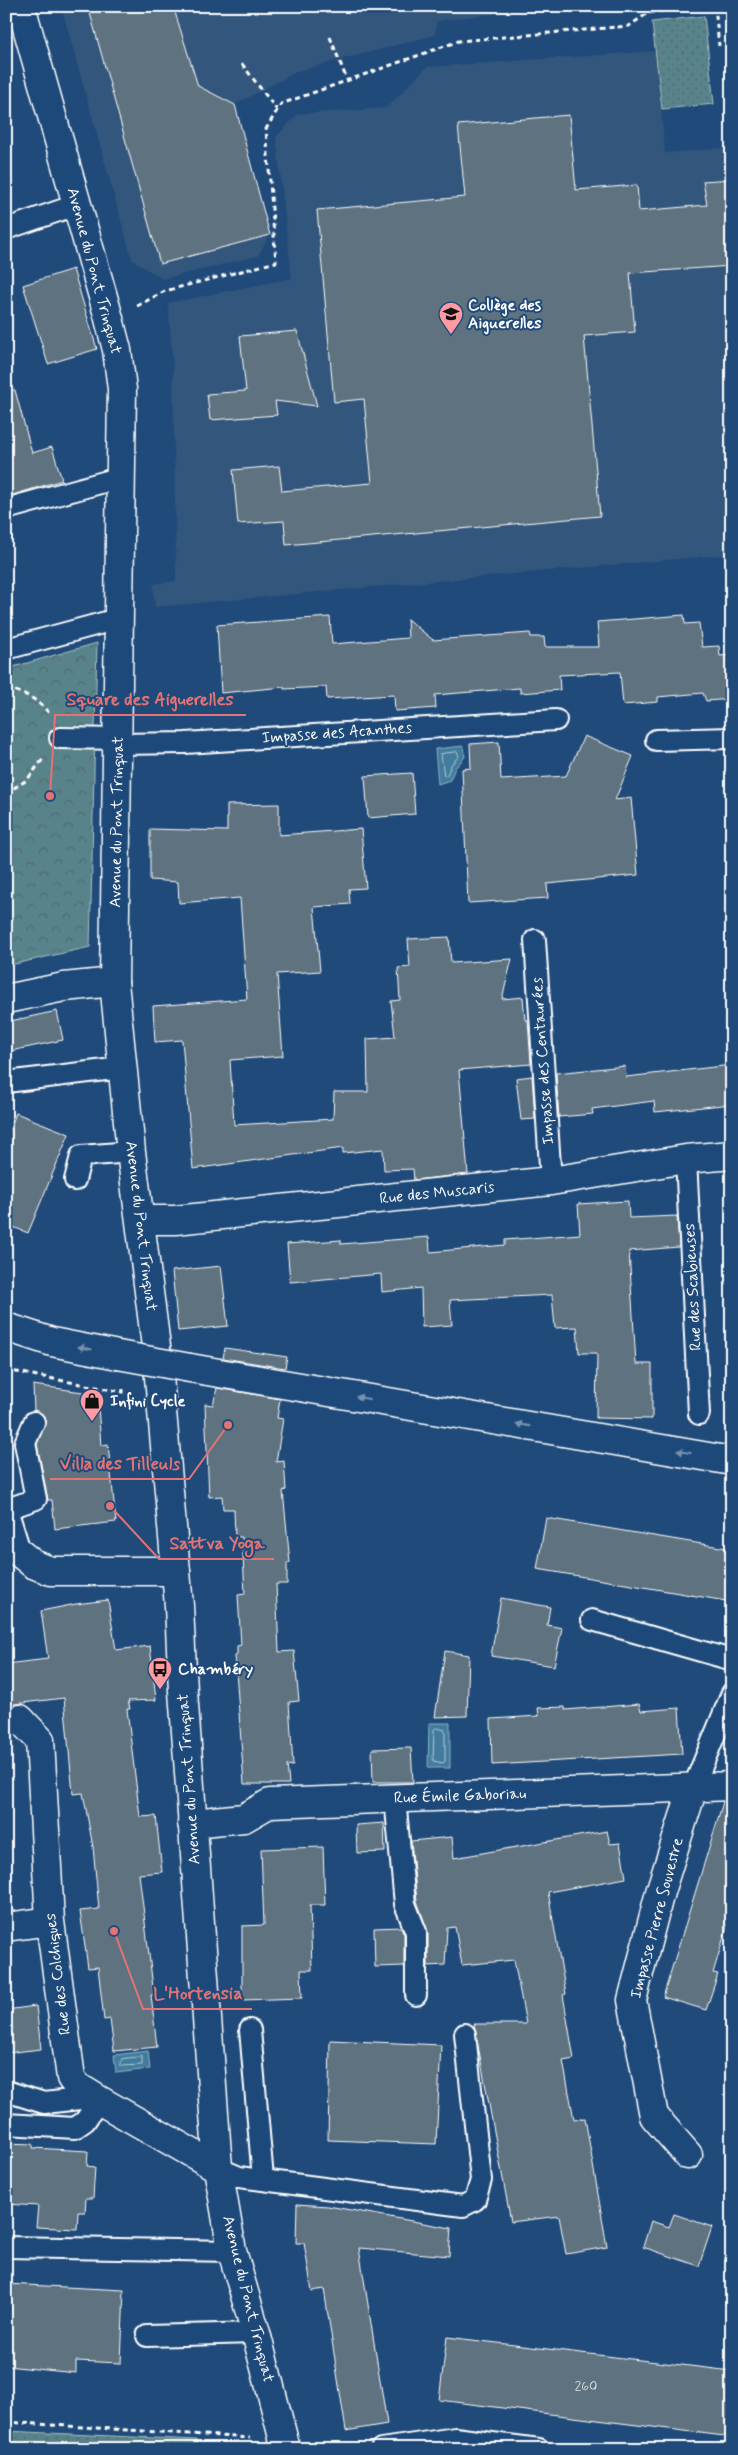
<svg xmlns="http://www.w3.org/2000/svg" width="738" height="2455" font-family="Mynerve,sans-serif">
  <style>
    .built { fill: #32567c }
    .grass { fill: url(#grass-dots); stroke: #acc1c4 }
    .park { fill: url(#park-crowns); stroke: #acc1c4 }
    .water { fill: #437c9d; stroke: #8eb0c4 }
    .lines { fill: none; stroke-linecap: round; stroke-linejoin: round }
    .shore { stroke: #b4cbd8; stroke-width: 1 }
    .building { fill: #5e7280; stroke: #fff }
    .service-casing { stroke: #fff; stroke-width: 24 }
    .minor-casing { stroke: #fff; stroke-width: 31 }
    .tertiary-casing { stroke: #fff; stroke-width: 31 }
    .path { stroke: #fff; stroke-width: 3; stroke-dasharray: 5 4; stroke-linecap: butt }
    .service { stroke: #1f4a7a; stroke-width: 20 }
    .minor { stroke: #1f4a7a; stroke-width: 28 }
    .tertiary { stroke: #1f4a7a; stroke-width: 28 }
    .tertiary-bridge-casing { stroke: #fff; stroke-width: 31; stroke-linecap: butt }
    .tertiary-bridge { stroke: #1f4a7a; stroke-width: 28 }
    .oneway { fill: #7992af }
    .labels { text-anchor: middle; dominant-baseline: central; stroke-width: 4; stroke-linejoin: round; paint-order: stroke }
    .number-label { font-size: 14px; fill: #d7dcdf }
    .street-label { font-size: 16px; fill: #fff; stroke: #1f4a7a }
    .poi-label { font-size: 16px; font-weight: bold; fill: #fff; stroke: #1f4a7a; text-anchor: start }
    .leader { fill: none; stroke: #e47373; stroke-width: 2 }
    .callout-dot { fill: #e47373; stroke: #1f4a7a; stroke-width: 2 }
    .callout-label { font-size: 18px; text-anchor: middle; font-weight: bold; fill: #e47373; stroke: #1f4a7a; stroke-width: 4; stroke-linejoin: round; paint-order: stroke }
  </style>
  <defs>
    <pattern id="grass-dots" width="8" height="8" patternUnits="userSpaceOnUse" patternTransform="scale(1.25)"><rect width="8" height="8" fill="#58838a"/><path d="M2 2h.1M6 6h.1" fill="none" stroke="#536a6e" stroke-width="1.8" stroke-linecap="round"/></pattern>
    <pattern id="park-crowns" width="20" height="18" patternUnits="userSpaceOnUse" patternTransform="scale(1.25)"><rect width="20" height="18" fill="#58838a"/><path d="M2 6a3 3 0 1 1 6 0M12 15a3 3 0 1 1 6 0" fill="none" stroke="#536a6e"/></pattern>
  </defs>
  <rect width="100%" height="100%" fill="#1f4a7a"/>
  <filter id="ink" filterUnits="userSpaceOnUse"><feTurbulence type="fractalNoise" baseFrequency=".02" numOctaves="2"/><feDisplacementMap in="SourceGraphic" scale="10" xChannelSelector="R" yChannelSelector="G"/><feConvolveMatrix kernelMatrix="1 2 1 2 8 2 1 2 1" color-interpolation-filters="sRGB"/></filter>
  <g filter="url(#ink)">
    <path class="built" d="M61 6H558L437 21 435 35 298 71 234 105 270 235 258 256 163 279 132 260Z
      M656 51 665 153 732 147V554L155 607 153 584 176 581 173 367 168 303 292 278 276 137 298 114 386 108 427 67Z"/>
    <path class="grass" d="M704 16 714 104 662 109 652 22Z
      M6 2431 196 2440V2449H67L6 2445Z"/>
    <path class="park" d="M97 643 90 947 6 966V669Z"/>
    <path class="water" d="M463 746 465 757 455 768 450 780 438 784 435 749Z
      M429 1723H450V1768H428Z
      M148 2051 150 2069 116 2073 114 2055Z"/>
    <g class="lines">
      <path class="shore" d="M457 752 459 756 451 765 447 775 444 776 441 754Z
        M436 1728 445 1730V1761L443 1763 433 1761 434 1730Z
        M142 2057V2065L120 2066 122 2059Z"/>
    </g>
    <path class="building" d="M88 6H173L198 86 235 105 270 235 160 264Z
      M569 115 576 190 637 185 639 211 707 205 703 181 732 179V266L630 273 635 332 584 336 600 516 286 545 284 521 238 524 233 470 279 466 282 491 372 483 364 399 334 402 317 210 465 197 458 125Z
      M73 269 97 349 48 364 23 285Z
      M297 331 317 406 275 401 277 415 210 420 207 394 246 391 240 336Z
      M15 390 32 453 52 447 62 480 6 497V391Z
      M684 615 685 624 699 623 702 647 719 646 720 656 732 655V699L706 701 703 693 658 697V702L623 705 620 672 559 675 560 690 520 693V688L435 695 436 708 395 711 394 695 327 699 326 687 284 689V687L221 693 217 625 330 617 332 644 408 638 407 619 433 640 530 633 531 637H544L545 647H599L597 622Z
      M584 736 633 756 615 800 631 798 638 875 547 884 548 898 468 903 462 769 471 768 470 744 499 742 501 780 566 776Z
      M412 773 415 814 368 818 365 776Z
      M279 804V835L361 829 366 888 349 889 350 904 314 907 320 971 277 974 283 1056 230 1060 234 1125 333 1119 334 1092H368L367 1039 395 1037 391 1001 400 1000 398 968 410 967 408 939 449 937 451 963 512 959 502 999 523 997 525 1020H528L531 1064 459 1070 468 1174 414 1180 413 1169 384 1170 383 1149 343 1153V1148L193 1169 182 1040 155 1042 153 1006 247 999 240 898 179 903 178 882 150 880V829L227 831V805Z
      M57 1011 63 1040 6 1052V1022Z
      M732 1065V1104L655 1112 654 1101 592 1109 593 1114 559 1117 556 1073 625 1066 626 1077Z
      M532 1076 535 1119 521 1120 516 1078Z
      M16 1113 69 1134 28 1233 6 1224V1139Z
      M628 1201 629 1218 677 1216 679 1247 629 1251 636 1364H652V1419L596 1418 597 1353H579L577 1327 555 1328 552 1295 450 1300 452 1325 422 1327 421 1288 382 1292 381 1274 290 1282 287 1244 341 1240V1244L429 1237 430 1252 505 1245V1240L580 1234 578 1204Z
      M221 1266 228 1326 178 1331 172 1271Z
      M225 1348 287 1357 285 1368 223 1358Z
      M33 1385 97 1394 101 1445 108 1444 116 1522 55 1529 52 1500H48L37 1444 46 1420 43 1415 34 1410Z
      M217 1388 280 1399 277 1418 283 1419 276 1462 284 1461 286 1490 283 1491 290 1563H287V1584H276L279 1652 294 1651 299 1701 289 1702 293 1766 287 1765 289 1784H244L235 1656 237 1655V1646L241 1645 238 1595 245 1594 242 1537H235L234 1509H223L222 1496 209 1497 205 1404 213 1405Z
      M546 1518 732 1549V1602L537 1569Z
      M501 1598 550 1607 547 1625 562 1628 554 1666 491 1656Z
      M108 1600 116 1650 150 1646 156 1700 128 1701 130 1709H127L140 1817 156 1816 162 1872 139 1874 154 1995H151L157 2047 114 2051 110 2019 104 2020 98 1967 88 1968 80 1911 99 1909 93 1847 83 1793 73 1794 64 1698 6 1705V1664L48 1659 41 1611 76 1604Z
      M445 1651 469 1655 467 1716 435 1717Z
      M639 1704 641 1711 679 1708 682 1754 492 1765 491 1719 539 1716 538 1708 565 1707V1710Z
      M411 1748 413 1782H373L372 1749Z
      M723 1802H732V1910L713 1973 718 1974 706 2010 663 1997Z
      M384 1823 385 1852 357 1853 356 1825Z
      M607 1831 610 1844 620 1843 626 1878 548 1892 566 1994 563 1995 574 2059 563 2061 574 2119 585 2118 607 2247 566 2254 559 2216 511 2222 474 2024H526L514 1960 462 1965 455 1927 447 1928 445 1965 428 1966V1932L417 1901 411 1841 452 1837 454 1858Z
      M323 1847 325 1905H310L312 1970H301L302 1998 242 2000V1926L264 1925 261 1849Z
      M401 1927 404 1934V1966L375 1967 374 1928Z
      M36 2006 41 2049 6 2053V2010Z
      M330 2040 441 2045 436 2144 328 2140Z
      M6 2143 33 2144V2148L88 2151 87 2166 95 2167 93 2198H86L85 2212H78L77 2229 36 2227 38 2206 6 2204Z
      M297 2204 328 2206 451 2228 449 2256 359 2248 387 2424 346 2431 324 2289 312 2291 304 2243H296Z
      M674 2214 712 2227 699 2266 643 2247 651 2221 669 2227Z
      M6 2284 124 2290 121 2363 76 2361V2373L6 2366Z
      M447 2337 732 2371V2437L439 2400Z"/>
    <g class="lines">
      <defs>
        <path id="service" d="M6 229 76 205
          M6 509 122 477
          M6 649 121 618
          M60 738 119 739
          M656 740 732 738
          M119 744 185 743 556 720
          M535 940 551 1181
          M6 1082 122 1068
          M686 1159 699 1414
          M75 1180 81 1156 131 1152
          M21 1554 7 1509 36 1499 25 1443 34 1422
          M592 1620 732 1660
          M693 1788 732 1693
          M395 1798 405 1904 416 1932V1995
          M250 2030 263 2179
          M6 2091 44 2103 80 2099 99 2100
          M6 2124 75 2128 85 2121 99 2100
          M218 2168 239 2177 463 2206 475 2200 481 2180 465 2034
          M6 2247 232 2251
          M147 2336 256 2333
          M381 2449 455 2438 539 2449"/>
        <path id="minor" d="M6 999 64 987 114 982
          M141 1220H175L551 1181 686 1159 732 1155
          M6 1542 33 1564 51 1571H176
          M6 1721 20 1719 40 1740 50 1921 71 2078 78 2087 99 2100 218 2168
          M192 1823 244 1818 270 1803 732 1786
          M6 1927 50 1921
          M688 2155 654 2116 632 2000 660 1892 693 1788"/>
        <path id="tertiary" d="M21 6 107 311 117 350 122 389 114 982 131 1152 157 1354 179 1606 183 1691 218 2168 232 2251 256 2333 286 2449
          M6 1327 52 1342 118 1355
          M190 1368 732 1461"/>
      </defs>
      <use href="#service" class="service-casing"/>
      <use href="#minor" class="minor-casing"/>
      <use href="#tertiary" class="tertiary-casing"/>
      <path class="path" d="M715 6 719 46
        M330 37 347 80
        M242 64 277 110
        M137 306 165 291 276 262 266 129 281 104 459 41 629 26 648 13 710 6
        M6 689C25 692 36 699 49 713
        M6 793 27 780 43 759
        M6 1370 123 1392V1388
        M6 2422 250 2438"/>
      <use href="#service" class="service"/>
      <use href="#minor" class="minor"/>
      <use href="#tertiary" class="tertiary"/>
      <defs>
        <path id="tertiary-bridge" d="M118 1355 190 1368"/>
      </defs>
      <use href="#tertiary-bridge" class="tertiary-bridge-casing"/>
      <use href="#tertiary-bridge" class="tertiary-bridge"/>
    </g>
    <defs><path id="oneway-solid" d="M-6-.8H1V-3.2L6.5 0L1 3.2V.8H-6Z" transform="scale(1.25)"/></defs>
    <g class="oneway">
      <use href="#oneway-solid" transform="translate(85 1348) rotate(-169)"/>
      <use href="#oneway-solid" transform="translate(363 1398) rotate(-170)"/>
      <use href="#oneway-solid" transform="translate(523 1425) rotate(-170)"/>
      <use href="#oneway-solid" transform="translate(684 1452) rotate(-170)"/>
    </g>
  </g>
  <defs>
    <symbol id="school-pin" viewBox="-11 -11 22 30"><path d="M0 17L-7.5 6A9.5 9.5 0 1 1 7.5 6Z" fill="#ff9aa2" stroke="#1f4a7a"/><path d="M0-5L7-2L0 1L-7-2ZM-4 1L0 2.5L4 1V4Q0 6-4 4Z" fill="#111"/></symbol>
    <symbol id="shop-pin" viewBox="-11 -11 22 30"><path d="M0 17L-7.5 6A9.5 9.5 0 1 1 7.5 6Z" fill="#ff9aa2" stroke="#1f4a7a"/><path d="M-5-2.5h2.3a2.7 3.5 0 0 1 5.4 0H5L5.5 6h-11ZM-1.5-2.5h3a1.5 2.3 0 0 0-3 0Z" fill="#111"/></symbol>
    <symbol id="bus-pin" viewBox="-11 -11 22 30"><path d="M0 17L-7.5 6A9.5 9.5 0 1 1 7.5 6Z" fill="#ff9aa2" stroke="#1f4a7a"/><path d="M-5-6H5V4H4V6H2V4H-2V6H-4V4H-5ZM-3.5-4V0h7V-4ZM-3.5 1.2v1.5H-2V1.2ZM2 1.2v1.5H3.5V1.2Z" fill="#111"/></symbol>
  </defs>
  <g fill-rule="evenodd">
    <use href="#school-pin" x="437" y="300" width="28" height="38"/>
    <use href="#shop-pin" x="78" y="1387" width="28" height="38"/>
    <use href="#bus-pin" x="146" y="1655" width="28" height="38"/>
  </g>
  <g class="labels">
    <g class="number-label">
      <text x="586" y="2386">260</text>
    </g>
    <g class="street-label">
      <text transform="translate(94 271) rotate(75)">Avenue du Pont Trinquat</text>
      <text transform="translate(337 733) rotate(-4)">Impasse des Acanthes</text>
      <text transform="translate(117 822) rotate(-89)">Avenue du Pont Trinquat</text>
      <text transform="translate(543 1061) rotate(-94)">Impasse des Centaurées</text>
      <text transform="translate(437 1193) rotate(-6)">Rue des Muscaris</text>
      <text transform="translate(141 1226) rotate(83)">Avenue du Pont Trinquat</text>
      <text transform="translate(693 1287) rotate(-93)">Rue des Scabieuses</text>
      <text transform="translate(189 1779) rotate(-94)">Avenue du Pont Trinquat</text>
      <text transform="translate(460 1796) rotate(-2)">Rue Émile Gaboriau</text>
      <text transform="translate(657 1918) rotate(-75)">Impasse Pierre Souvestre</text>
      <text transform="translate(58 1974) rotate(-97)">Rue des Colchiques</text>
      <text transform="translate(248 2299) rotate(76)">Avenue du Pont Trinquat</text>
    </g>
    <g class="poi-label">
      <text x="468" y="305">Collège des<tspan x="468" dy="18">Aiguerelles</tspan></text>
      <text x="110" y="1401">Infini Cycle</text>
      <text x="178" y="1669">Chambéry</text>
    </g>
  </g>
  <path class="leader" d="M50 796L55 715H246M228 1425L189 1479H50M110 1506L159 1559H274M114 1931L143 2009H252"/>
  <g class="callout-dot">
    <circle cx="50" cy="796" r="5"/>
    <circle cx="228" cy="1425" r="5"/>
    <circle cx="110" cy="1506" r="5"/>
    <circle cx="114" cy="1931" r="5"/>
  </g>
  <g class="callout-label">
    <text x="150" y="705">Square des Aiguerelles</text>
    <text x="120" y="1469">Villa des Tilleuls</text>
    <text x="217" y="1549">Sattva Yoga</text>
    <text x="198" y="1999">L'Hortensia</text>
  </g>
  <rect width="738" height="2455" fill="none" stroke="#1f4a7a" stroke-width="25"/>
  <rect x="12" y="12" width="713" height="2430" fill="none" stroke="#fff" stroke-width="2" filter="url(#ink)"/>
</svg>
